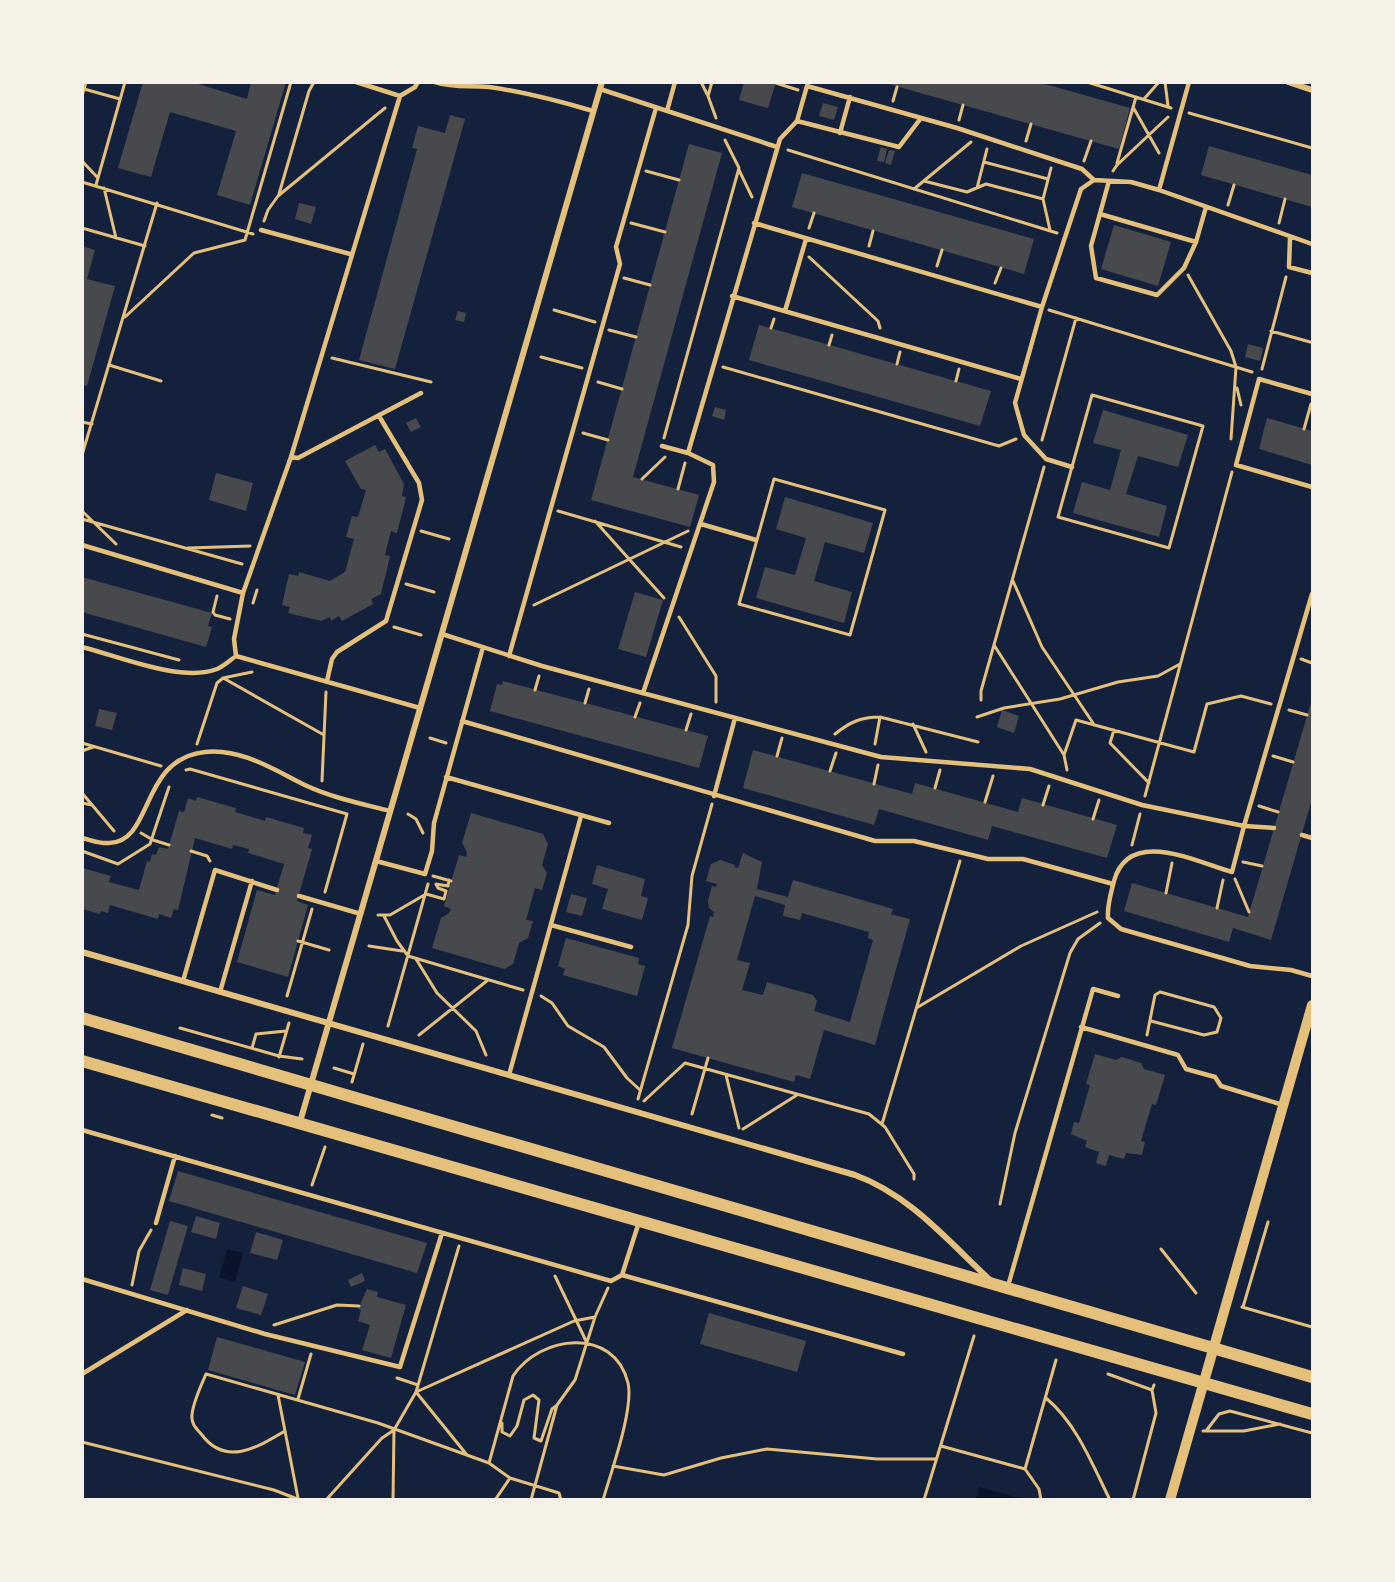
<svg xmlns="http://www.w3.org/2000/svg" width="1395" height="1582" font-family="Arial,sans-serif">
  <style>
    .water { fill: #0b132b }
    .building { fill: #48494c; fill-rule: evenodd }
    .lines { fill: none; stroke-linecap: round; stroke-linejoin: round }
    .path { stroke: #e5c07b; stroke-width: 3 }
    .service { stroke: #e5c07b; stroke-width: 4.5 }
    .minor { stroke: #e5c07b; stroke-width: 6 }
    .tertiary { stroke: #e5c07b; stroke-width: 10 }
    .secondary { stroke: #e5c07b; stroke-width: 12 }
  </style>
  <rect width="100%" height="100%" fill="#14213d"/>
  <path class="water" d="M227 1249 243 1253 235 1282 219 1277Z
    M979 1487 1019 1498V1499H976Z"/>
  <path class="building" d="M143 82H192L247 99 251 82H286L250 205 217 195 236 131 170 112 151 177 118 168Z
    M744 82H776L768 108 739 100Z
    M1038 82 1130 108 1119 149 885 83Z
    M823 103 838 107 834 120 819 116Z
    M450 115 465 119 395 369 359 360 417 149 412 148 418 126 445 133Z
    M689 144 722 153 633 477 699 495 690 527 591 500Z
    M1209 146 1312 175V207L1201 175Z
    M881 147 887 149 884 162 877 161Z
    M889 150 895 151 891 165 885 163Z
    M802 173 1034 239 1024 274 792 207Z
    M299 203 316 207 311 224 295 219Z
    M1114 225 1171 242 1158 286 1101 269Z
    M82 246 95 250 87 279 115 286 87 386 82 385Z
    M458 311 466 313 464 322 455 320Z
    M759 325 991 391 980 426 749 360Z
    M1248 344 1263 348 1260 361 1245 357Z
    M715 407 726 410 724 420 712 416Z
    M1103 410 1188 435 1178 467 1138 456 1126 494 1167 506 1159 537 1073 513 1082 482 1110 490 1121 450 1093 443Z
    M416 418 421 427 411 432 406 423Z
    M1267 418 1312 431V465L1259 449Z
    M375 445 379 452 385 449 404 484 402 496 406 497 397 533 391 531 385 555 390 556 381 594 371 599 373 604 342 621 339 616 331 621 330 617 321 621 288 613 290 607 282 605 289 574 298 576 299 572 330 581 345 572 354 539 346 537 352 516 358 517 366 490 361 489 345 461Z
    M216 473 253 483 246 511 209 500Z
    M785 497 873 523 864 553 825 542 814 581 852 592 844 623 756 598 765 567 795 575 806 538 776 529Z
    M82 577 212 613 208 626 212 627 206 647 82 612Z
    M635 592 663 600 646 657 618 649Z
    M503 681 708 736 699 768 490 711 497 684 502 685Z
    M1312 699V799L1271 940 1233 928 1229 942 1124 911 1132 883 1248 917Z
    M99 709 117 713 112 730 95 726Z
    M1002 710 1019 716 1014 733 997 727Z
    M753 750 912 794 915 783 1018 812 1022 798 1117 825 1107 858 992 826 988 840 879 809 874 825 743 788Z
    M197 797 236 808 235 812 265 821 266 817 304 828 303 833 312 835 308 848 312 849 297 901 308 905 288 977 237 962 257 890 275 895 284 864 248 853 249 849 233 845 232 849 195 838 178 910 174 909 171 918 159 914 158 919 110 905 108 913 101 911 100 914 82 909V868L111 876 109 882 139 890 147 861 150 862 152 854 156 855 159 847 168 849 179 811 184 812 188 798 196 801Z
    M471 813 543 834 548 844 542 865 547 873 542 890 535 888 526 920 533 921 528 938 519 943 513 964 504 969 432 948 441 918 449 913 451 909 444 906 459 855 466 857 467 852 462 843Z
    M743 853 762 862 757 889 788 897 793 880 893 909 891 914 910 919 875 1045 824 1030 810 1079 796 1075 794 1082 672 1048 710 916 713 917 714 912 709 908 708 901 712 886 716 887 717 884 706 881 711 864 720 860 735 865 734 867 738 868ZM755 896 785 905 783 916 800 920 802 913 869 932 868 938 873 940 850 1022 814 1011 817 1001 813 995 767 982 763 995 742 990 750 963 737 960Z
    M597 865 645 879 641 896 648 898 642 920 602 909 608 889 592 884Z
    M571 894 587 898 582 916 566 912Z
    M566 938 639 958 638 964 645 966 637 996 563 975 565 969 558 966Z
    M1095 1054 1116 1060 1122 1057 1141 1063 1144 1069 1165 1075 1156 1105 1152 1104 1141 1141 1145 1142 1142 1155 1126 1153 1124 1159 1109 1155 1106 1166 1096 1163 1099 1152 1085 1147 1087 1141 1071 1134 1074 1122 1079 1123 1090 1085 1086 1084Z
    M178 1171 427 1243 417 1273 169 1201Z
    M196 1216 220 1223 216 1239 191 1232Z
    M170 1221 188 1226 168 1295 150 1290Z
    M256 1232 283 1240 277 1260 250 1253Z
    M183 1268 206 1274 202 1291 179 1285Z
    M362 1273 365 1281 351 1287 348 1280Z
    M243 1286 268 1294 261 1315 236 1308Z
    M367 1289 378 1292 377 1297 406 1305 391 1358 362 1350 370 1325 358 1321 361 1310 358 1309Z
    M709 1313 806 1341 797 1372 700 1344Z
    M217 1337 305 1362 295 1395 208 1370Z"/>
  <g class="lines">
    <path class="path" d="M701 82 707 94
      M712 82 708 96 716 118
      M1087 82 1171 108
      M1165 82 1168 106
      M776 83 798 90
      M84 89 120 99
      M82 96 86 82
      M1144 99 1159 82
      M893 101 897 87
      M1133 107 1159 153
      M1189 113 1312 148
      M959 120 963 105
      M1026 141 1031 124
      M788 150 1057 233
      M82 161 97 177
      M1084 161 1091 141
      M984 162 1048 179
      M1117 163 1136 97
      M739 170 752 197
      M646 171 679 180
      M1113 171 1117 165 1168 117
      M924 181 967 192 986 184 1043 199
      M82 182 253 234
      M96 185 125 82
      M104 188 116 238
      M977 188 987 149
      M914 189 971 142
      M279 194 309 91 314 82
      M1228 205 1234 185
      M264 221 268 210 278 196 385 108
      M631 223 665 232
      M1279 223 1285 199
      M82 228 145 246
      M809 228 814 213
      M1050 230 1043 199 1051 168
      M869 246 873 231
      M809 257 878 321 880 328
      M937 266 942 250
      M1188 275 1231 351 1236 367 1231 439
      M624 278 650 285
      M995 283 1001 268
      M554 310 595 322
      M1049 310 1252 372
      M125 317 194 253 245 240 291 82
      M771 328 774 319
      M609 330 636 337
      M1271 331 1310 342
      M829 345 832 335
      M541 357 582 368
      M332 358 431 382
      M897 364 900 352
      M109 365 161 381
      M723 367 999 446 1016 439
      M1262 369 1286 277
      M956 381 959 369
      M598 382 622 389
      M1237 388 1241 405
      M1092 395 1203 426 1169 548 1058 517Z
      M82 422 92 424
      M1304 429 1311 404
      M583 433 608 440
      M664 438 739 168 725 140
      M1042 440 1076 318
      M82 455 157 203
      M642 479 665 457
      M774 479 885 510 850 635 739 604Z
      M678 489 685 463
      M82 511 116 544
      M558 511 681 547
      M82 519 242 564
      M595 521 664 598
      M421 531 449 539
      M188 548 250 546
      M1013 581 1042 647 1093 723
      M406 584 434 592
      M217 596 213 612 215 615 230 619
      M253 603 257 590
      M534 605 688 531
      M679 617 716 676V702
      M394 627 421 635
      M82 634 179 660
      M994 645 1064 755 1067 770
      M1301 659 1312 663
      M225 679 324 735
      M535 690 539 676
      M981 700V691L1044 467
      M585 703 589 689
      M1289 710 1307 715
      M635 717 640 703
      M977 717 1004 708 1060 699 1118 682 1158 676 1180 664
      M913 724 926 752
      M686 730 691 714
      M1114 730 1110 743 1149 783
      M835 734C850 722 861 717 880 717L978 742
      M430 738 446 743
      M82 743 161 766
      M197 744 217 683 223 678 252 672
      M875 744 880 717
      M82 751 93 747
      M1064 755 1076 720 1194 752 1207 704 1241 696 1271 704
      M777 756 782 738
      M1273 756 1293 762
      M186 770 190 769 347 814 325 892
      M830 771 836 753
      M322 781 326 692
      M874 784 878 765
      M935 788 940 770
      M82 793 114 831
      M1145 796 1232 472
      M985 802 993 776
      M82 803 92 805
      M1043 805 1049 786
      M1259 806 1278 812
      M408 814 416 819 423 833
      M1093 819 1099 800
      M141 833 153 840 169 845
      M1132 845 1140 814
      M82 851 118 864 150 844 169 787
      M191 851 207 856 210 861
      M1243 862 1262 866
      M433 876 451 881
      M1235 879 1249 912
      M1166 893 1172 863
      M1217 908 1223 880
      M378 915H390L426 894 444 899 446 891 438 888 436 884 448 886 449 880
      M384 916 397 941 408 956 523 990
      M298 941 329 950
      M369 946 402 951
      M416 959 437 993 476 1031 486 1055
      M287 996 312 909
      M541 996 552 1003 568 1026 604 1047 627 1078 640 1090
      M918 1007 1021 946 1097 912
      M388 1026 428 884
      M180 1028 279 1056 302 1059
      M419 1035 488 980
      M1147 1035 1155 995 1160 992 1214 1007 1221 1018 1217 1032 1204 1035 1151 1021
      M252 1048 256 1034 286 1031
      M279 1057 289 1023
      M334 1068 354 1074
      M726 1075 739 1128
      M352 1082 363 1044
      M638 1099 688 925 692 876 712 804
      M644 1101 685 1063 869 1114 885 1127 914 1174V1179
      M692 1114 708 1058
      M212 1115 222 1118
      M882 1124 960 861
      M743 1129 797 1095
      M312 1185 325 1147
      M1000 1204 1015 1133 1070 953 1078 939 1100 923
      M1161 1249 1196 1293
      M555 1276 587 1343
      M132 1285 139 1251 151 1230
      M1242 1307 1312 1327
      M1243 1307 1268 1222
      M274 1325 337 1305 359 1306
      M1108 1374 1152 1390
      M397 1378 418 1385
      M278 1395 298 1498
      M1046 1398C1077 1424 1092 1464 1110 1500
      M298 1399 311 1354
      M502 1423V1432L510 1436 517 1426 524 1400 533 1395 539 1400 534 1438 541 1441 552 1409 556 1406
      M285 1431C258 1447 226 1467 202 1435 196 1428 191 1424 192 1415 193 1402 201 1386 206 1374L378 1423 489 1463 510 1478 559 1493 561 1500
      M1203 1431H1206L1219 1414 1230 1411 1312 1433
      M1207 1431H1244L1280 1424
      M82 1442 274 1490 300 1500
      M941 1446 1025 1469 1039 1489 1041 1500
      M467 1455 416 1392 574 1321 595 1317
      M489 1463 513 1376C540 1335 614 1326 628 1383 634 1409 611 1472 603 1500
      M613 1466 664 1475 721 1458 767 1449 877 1459H936
      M1025 1469 1056 1360
      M326 1500 382 1438 394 1430
      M393 1500 394 1430 416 1392 459 1246
      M495 1500 510 1478
      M531 1500 557 1405 575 1380 595 1317 608 1288
      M924 1500 974 1336
      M1133 1500 1156 1413 1152 1390 1154 1385"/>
    <path class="service" d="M356 82 400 96
      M435 82C453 88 471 85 489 87 525 92 559 101 593 111
      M600 89 777 147
      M667 111 675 82
      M797 121 899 147 921 118
      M840 133 850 97
      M1109 181 1091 246 1096 278 1157 295 1184 268 1196 242 1206 207
      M1159 190 1189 82
      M1100 214 1196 242
      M754 223 1042 307
      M261 230 350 254
      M1290 238 1289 267 1312 273
      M732 296 1021 379
      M785 311 806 239
      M1312 394 1259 379 1236 465 1312 487
      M662 446 688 453
      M291 457 298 458 421 393
      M1072 467 1046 459 1024 435 1015 403 1042 307 1081 189 1094 180
      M701 524 756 540
      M82 545 243 593
      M442 634 542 666 881 757 1030 769 1142 805 1244 826 1312 594
      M82 647C118 656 182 683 217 669 224 666 230 660 236 656
      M236 656 234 639 243 593 291 457 400 96 415 87 418 82
      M236 656 420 708
      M509 656 620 264 616 247 656 108
      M327 681 332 659 337 652 386 621 422 500 419 483 379 416
      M643 693 714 482 713 465 688 453 780 139 797 121 807 86 957 128 1082 169 1094 180 1131 182 1159 190 1312 244
      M462 721 875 841H914L988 859H1023L1113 884
      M446 777 609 823
      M714 796 735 718
      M1274 828 1244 826 1232 872C1196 862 1129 827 1114 881 1111 893 1107 905 1108 918L1121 929 1250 966 1291 970 1312 976
      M1302 835 1312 838
      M82 838C91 840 100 844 109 843 154 842 139 759 205 752 242 748 276 771 307 786 333 798 363 804 390 811
      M376 861 425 874 432 851 434 823 483 647
      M299 896 361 914
      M551 925 631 947
      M183 981 215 870 277 890
      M220 992 252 881
      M1081 1027 1178 1055 1186 1069 1215 1077 1221 1086 1283 1105
      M509 1075 581 816
      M82 1130 611 1281 622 1275 639 1222
      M156 1223 175 1156
      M622 1275 903 1354
      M82 1279 265 1334 400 1367 442 1233
      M1008 1286 1093 989 1118 996
      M82 1374 187 1310"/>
    <path class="minor" d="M1288 82 1312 90
      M82 952 855 1175C910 1195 948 1241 990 1280
      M300 1122 602 82"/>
    <path class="tertiary" d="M1170 1500 1312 1005"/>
    <path class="secondary" d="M82 1018 1312 1377
      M82 1061 1312 1414"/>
  </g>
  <rect width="1395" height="1582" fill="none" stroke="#f6f1e7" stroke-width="168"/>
</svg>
